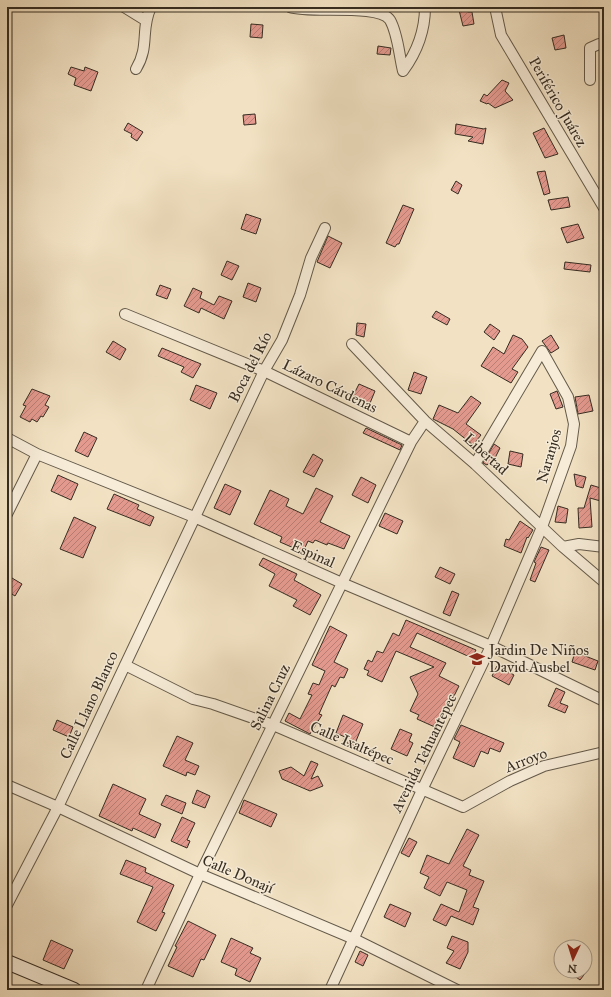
<svg xmlns="http://www.w3.org/2000/svg" width="611" height="997" font-family="'IM FELL Great Primer',serif">
  <style>
    .building { fill: url(#building-hatch); stroke: #352c21 }
    .lines { fill: none; stroke-linecap: round; stroke-linejoin: round }
    .street-casing { stroke: #645a4a; stroke-width: 12 }
    .secondary-casing { stroke: #352c21; stroke-width: 16 }
    .street { stroke: #f7ecd8; stroke-width: 10 }
    .secondary { stroke: #f7ecd8; stroke-width: 14 }
    .labels { text-anchor: middle; dominant-baseline: central; stroke-width: 3; stroke-linejoin: round; paint-order: stroke }
    .street-label { font-size: 15px; fill: #352c21; stroke: #f7ecd8 }
    .poi-label { font-size: 15px; fill: #352c21; stroke: #f7ecd8; text-anchor: start }
  </style>
  <defs>
    <pattern id="building-hatch" width="6" height="6" patternUnits="userSpaceOnUse"><rect width="6" height="6" fill="#e59a90"/><path d="M-1 1l2-2M0 6l6-6M5 7l2-2" fill="none" stroke="#ba7e75"/></pattern>
  </defs>
  <rect width="100%" height="100%" fill="#f2e2c3"/>
  <filter id="stains"><feTurbulence type="fractalNoise" baseFrequency=".005" numOctaves="4"/><feColorMatrix values="0 0 0 0 .2 0 0 0 0 .09 0 0 0 0 .02 0 0 0 .5 -.17"/></filter>
  <radialGradient id="worn" r=".72"><stop offset=".6" stop-color="#630" stop-opacity="0"/><stop offset="1" stop-color="#630" stop-opacity=".3"/></radialGradient>
  <path class="building" d="M468 9V12H472L474 24 463 26 459 10Z
    M251 24 263 25 262 38 250 37Z
    M564 35 566 48 555 50 552 38Z
    M378 46 391 48 390 55 377 54Z
    M71 67 84 71 85 67 98 72 91 91 74 85 76 78 68 74Z
    M502 80 509 83 505 91 513 100 495 108 488 103 487 104 480 101 484 94 487 96Z
    M255 114 256 124 244 125 243 115Z
    M128 123 143 132 137 141 131 137 132 134 124 130Z
    M456 124 484 129 486 128 483 144 468 141 473 137 455 134Z
    M544 128 558 154 545 158 533 133Z
    M545 171 550 193 544 195 537 172Z
    M456 181 462 185 458 194 451 190Z
    M568 197 570 207 551 210 548 200Z
    M403 205 414 209 399 244H397L395 247 386 243Z
    M246 214 261 219 256 234 241 229Z
    M578 224 584 238 567 243 561 228Z
    M328 236 342 243 330 268 317 262Z
    M227 261 239 266 232 280 221 275Z
    M565 262 591 265 590 272 564 269Z
    M248 283 261 288 256 302 243 297Z
    M160 285 171 289 167 299 156 295Z
    M193 288 202 292 200 298 214 305 219 296 232 301 224 319 201 308 199 313 184 306Z
    M436 311 450 319 447 325 432 317Z
    M357 323 366 324 364 337 356 335Z
    M490 324 500 331 494 340 484 332Z
    M513 335 522 339 528 347 512 369 518 372 511 383 481 366 493 347 504 354Z
    M551 335 559 348 551 353 542 341Z
    M113 341 126 349 120 360 106 352Z
    M162 348 201 364 193 378 181 372 184 367 158 356Z
    M414 372 427 377 421 394 408 390Z
    M359 384 375 391 368 408 351 400Z
    M196 385 217 393 210 409 190 400Z
    M32 389 50 396 45 405 49 407 43 417 41 416 37 422 32 419 30 422 20 417 26 406 23 405Z
    M557 391 563 407 556 409 550 394Z
    M589 395 593 411 578 414 575 397Z
    M471 396 481 403 466 424 481 435 473 445 453 429 433 419 439 405 458 413Z
    M366 428 402 445 400 450 363 433Z
    M84 432 97 438 88 457 75 451Z
    M494 444 500 448 495 458 487 465 483 463Z
    M510 451 523 454 521 467 508 464Z
    M313 454 323 460 314 477 303 472Z
    M574 474 586 477 583 488 576 486Z
    M58 475 78 484 71 500 51 491Z
    M361 477 376 485 368 503 352 495Z
    M225 484 241 491 230 515 214 508Z
    M591 485 604 489V502L590 498 592 527 579 528 578 508H584Z
    M316 488 333 496 320 522 350 536 344 549 328 543 327 545 315 540 313 543 308 541 303 552 280 542 282 537 254 524 270 490 289 499 286 506 303 514Z
    M114 494 139 505 137 509 154 517 150 526 107 509Z
    M558 506 568 509 566 523 555 522Z
    M385 513 403 521 397 534 379 526Z
    M74 517 96 527 83 558 60 549Z
    M520 521 533 530 528 538 527 537 521 553 504 546 506 539 509 540Z
    M541 547 549 550 535 582 530 580 536 563 534 562Z
    M263 558 297 574 294 580 321 595 310 615 293 606 297 600 269 586 275 574 259 565Z
    M440 567 455 574 450 584 435 577Z
    M7 575 22 584 15 596 7 591Z
    M452 591 459 594 450 616 443 613Z
    M406 620 476 650 472 658 417 633 410 647 446 663 439 676 459 686 453 698 450 696 437 728 417 719 419 715 410 711 418 694 410 677 434 667 396 651 382 682 367 675 369 671 364 669 368 660 372 662 377 651 383 653 393 633 399 636Z
    M330 626 347 635 334 662 348 669 344 678 340 677 335 687 332 685 319 714 322 715 310 734 285 721 289 713 300 719 312 695 308 694 313 683 319 685 325 671 312 665Z
    M575 652 598 661 595 670 572 662Z
    M497 666 514 675 509 685 492 676Z
    M556 688 565 692 560 703 568 706 565 713 548 706Z
    M343 715 363 724 354 746 343 741 345 737 336 733Z
    M57 720 73 727 69 737 53 730Z
    M461 725 504 743 500 752 490 748 488 754 481 751 474 767 453 758 460 742 454 739Z
    M400 729 412 734 409 741 413 743 407 756 391 749Z
    M177 736 193 743 185 760 199 766 195 775 187 772 186 776 163 766Z
    M311 761 318 764 311 779 318 776 323 786 310 791 282 779 279 771 291 767 304 776Z
    M113 784 146 799 139 814 161 824 155 838 133 828 132 831 99 816Z
    M197 790 210 796 205 808 192 803Z
    M166 795 186 803 182 814 161 805Z
    M244 800 277 814 271 827 239 813Z
    M182 817 195 823 187 840 190 841 187 848 171 841Z
    M467 829 479 835 463 866 471 870 469 875 484 881 473 907 479 909 473 925 451 916 446 926 433 920 441 904 459 912 467 890 447 882 440 896 424 888 429 877 420 873 427 855 449 864Z
    M409 838 417 842 409 857 401 853Z
    M126 860 146 868 145 872 174 885 162 912 165 913 156 931 137 922 153 887 120 874Z
    M390 904 411 913 405 927 384 917Z
    M188 921 216 935 204 960 201 959 193 977 168 966 177 947 175 946Z
    M452 936 468 942V952L460 969 446 963 454 951 447 948Z
    M231 938 253 948 250 953 261 958 250 982 235 975 237 969 221 962Z
    M51 940 73 950 64 969 43 960Z
    M360 951 368 955 363 966 355 962Z
    M568 971H587L580 980Z"/>
  <g class="lines">
    <defs>
      <path id="street" d="M124 7 145 20
        M290 7C309 14 379 3 390 20 398 34 399 55 403 71
        M495 7 501 35 604 208
        M136 69C150 46 140 30 151 7
        M403 71C417 52 425 31 425 7
        M590 80V48L599 44 604 46
        M125 314 264 371 411 442
        M352 344 425 421 475 464 563 547 604 582
        M7 438 37 454 194 517 342 583 491 646 604 701
        M7 514 37 454
        M563 547 579 544 604 547
        M125 665 193 699 213 704 273 725 463 807 510 781 544 766 604 752
        M7 785 58 807 200 874 354 939 457 990
        M7 905 58 807 264 371 282 340 300 295 311 258 325 228
        M146 990 200 874 411 442 425 421
        M330 990 422 790 491 646 542 527 571 446 574 424 568 397 542 351 475 464"/>
      <path id="secondary" d="M7 962 74 990"/>
    </defs>
    <use href="#street" class="street-casing"/>
    <use href="#secondary" class="secondary-casing"/>
    <use href="#street" class="street"/>
    <use href="#secondary" class="secondary"/>
  </g>
  <defs>
    <symbol id="school-bare" viewBox="-9 -9 18 18"><path d="M0-5L7-2L0 1L-7-2ZM-4 1L0 2.5L4 1V4Q0 6-4 4Z" fill="#8f2418" stroke="#f7ecd8" stroke-width="2.5" paint-order="stroke"/></symbol>
  </defs>
  <g fill-rule="evenodd">
    <use href="#school-bare" x="466" y="648" width="22" height="22"/>
  </g>
  <g class="labels">
    <g class="street-label">
      <text transform="translate(558 102) rotate(60)">Periférico Juárez</text>
      <text transform="translate(250 367) rotate(-63)">Boca del Río</text>
      <text transform="translate(330 386) rotate(26)">Lázaro Cárdenas</text>
      <text transform="translate(486 454) rotate(42)">Libertad</text>
      <text transform="translate(549 456) rotate(-74)">Naranjos</text>
      <text transform="translate(313 554) rotate(24)">Espinal</text>
      <text transform="translate(270 697) rotate(-64)">Salina Cruz</text>
      <text transform="translate(89 705) rotate(-65)">Calle Llano Blanco</text>
      <text transform="translate(352 743) rotate(23)">Calle Ixaltépec</text>
      <text transform="translate(424 753) rotate(-64)">Avenida Tehuantepec</text>
      <text transform="translate(526 760) rotate(-21)">Arroyo</text>
      <text transform="translate(238 874) rotate(23)">Calle Donají</text>
    </g>
    <g class="poi-label">
      <text x="489" y="650">Jardin De Niños<tspan x="489" dy="17">David Ausbel</tspan></text>
    </g>
  </g>
  <rect width="611" height="997" fill="none" stroke="#f2e2c3" stroke-width="24"/>
  <rect x="8" y="8" width="595" height="981" fill="none" stroke="#352c21" stroke-width="2"/>
  <rect x="12" y="12" width="587" height="973" fill="none" stroke="#352c21"/>
  <g transform="translate(573 959) rotate(184)"><circle r="19" fill="#f7ecd8" stroke="#a99f8f"/>
  <path d="M0-3L7 15L0 10L-7 15Z" fill="#8f2418"/>
  <text y="-6" font-size="11" font-weight="bold" text-anchor="middle" fill="#352c21">N</text>
  </g>
  <rect width="100%" height="100%" filter="url(#stains)"/>
  <rect width="100%" height="100%" fill="url(#worn)"/>
</svg>
